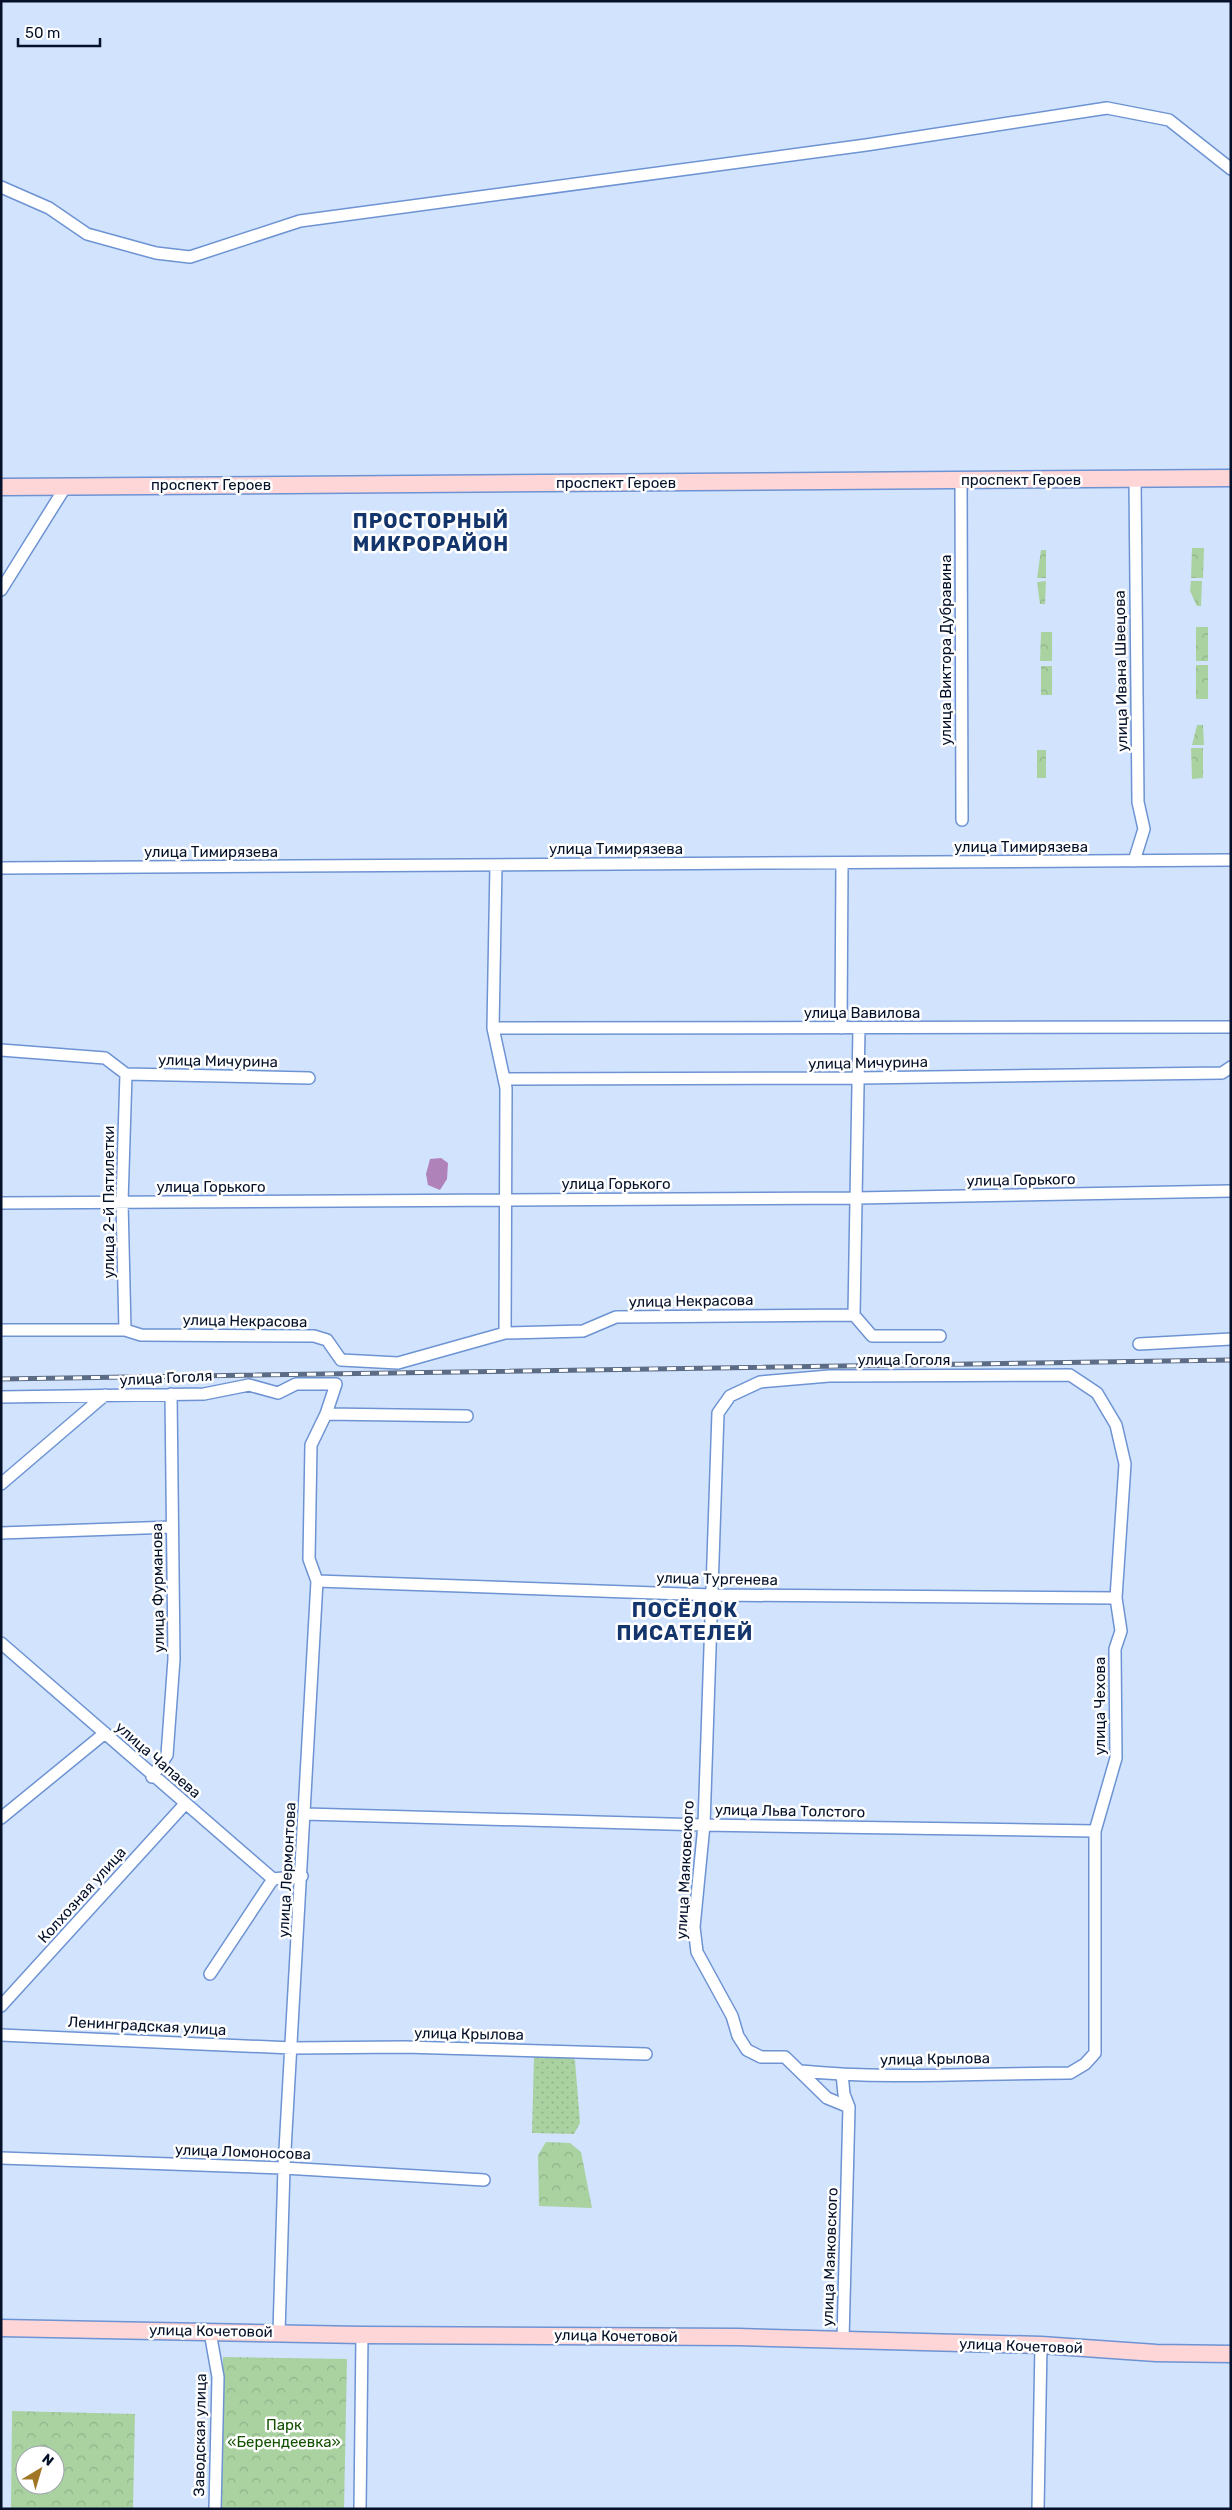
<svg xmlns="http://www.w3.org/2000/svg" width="1232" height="2510" font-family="Rubik,sans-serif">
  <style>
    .grass { fill: url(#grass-dots) }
    .forest { fill: url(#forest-crowns); fill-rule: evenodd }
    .water { fill: #af82b9 }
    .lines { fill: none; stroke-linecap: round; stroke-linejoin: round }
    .street-casing { stroke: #6d93d3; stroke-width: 14 }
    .secondary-casing { stroke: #6d93d3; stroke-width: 19 }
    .street { stroke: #fff; stroke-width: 11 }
    .secondary { stroke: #fed6d7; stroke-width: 16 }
    .rail-casing { stroke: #5d6c85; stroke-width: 5 }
    .rail { stroke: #fff; stroke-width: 3; stroke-dasharray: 9; stroke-linecap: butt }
    .labels { text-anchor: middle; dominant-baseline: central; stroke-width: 5; stroke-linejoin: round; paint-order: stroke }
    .street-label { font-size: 15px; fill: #041129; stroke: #fff }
    .park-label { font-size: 15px; fill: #125100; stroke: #fff }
    .district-label { font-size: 20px; font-weight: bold; letter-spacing: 1px; fill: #14356c; stroke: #fff }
  </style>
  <defs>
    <pattern id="grass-dots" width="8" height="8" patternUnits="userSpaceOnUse" patternTransform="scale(1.25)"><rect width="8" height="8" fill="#aad2a1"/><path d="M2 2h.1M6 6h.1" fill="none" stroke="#91b38b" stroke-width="1.8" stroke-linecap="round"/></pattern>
    <pattern id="forest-crowns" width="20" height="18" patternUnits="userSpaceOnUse" patternTransform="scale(1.25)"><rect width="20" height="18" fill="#aad2a1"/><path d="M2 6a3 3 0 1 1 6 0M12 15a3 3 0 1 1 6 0" fill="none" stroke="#91b38b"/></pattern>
  </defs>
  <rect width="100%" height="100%" fill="#d2e3fe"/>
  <path class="grass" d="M534 2056H570L575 2060 580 2123 574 2134 532 2133Z"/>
  <path class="forest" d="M1192 548H1204L1203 578H1191Z
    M1041 550H1046V578H1037Z
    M1046 581 1045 604H1040L1037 582Z
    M1191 581H1202L1201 606H1197L1190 591Z
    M1196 627H1208V661H1196Z
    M1041 632H1052V661H1040Z
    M1196 665H1208V699H1196Z
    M1041 666H1052V695H1041Z
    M1197 725H1203L1204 745H1192Z
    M1191 748H1203V778L1192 779Z
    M1037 750H1046V778H1037Z
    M546 2142 570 2143 581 2152 592 2208 539 2206 538 2155Z
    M223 2357 347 2359 344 2509H221Z
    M12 2411 135 2414 133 2509H11ZM25 2455H55V2485H25Z"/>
  <path class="water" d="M441 1158 448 1163 447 1179 440 1190 428 1185 426 1174 430 1159Z"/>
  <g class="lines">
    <defs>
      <path id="street" d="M1 187 49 208 87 234 156 253 190 257 300 221 866 145 1107 108 1169 120 1231 169
        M961 481 962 820
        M1 590 66 486
        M1134 861 1144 829 1138 802 1135 479
        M496 865 493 1028 506 1088 505 1333
        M1 868 1231 860
        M493 1028 1231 1027
        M841 1028 842 863
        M1 1050 105 1058 126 1074
        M126 1074 309 1078
        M504 1079 858 1078 1222 1073 1231 1067
        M1 1203 856 1198 1231 1191
        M854 1315 859 1028
        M1 1330H125L141 1335 314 1336 327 1340 341 1360 398 1363 505 1333 583 1331 616 1317 854 1315 872 1336H940
        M125 1330 122 1202 126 1074
        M1139 1344 1231 1339
        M1 1397 204 1394 249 1385 278 1393 296 1384H336L326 1414 467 1416
        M1 1484 105 1395
        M1 1533 172 1527
        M317 1581 712 1595 1116 1598
        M1 1643 273 1879 302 1876
        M152 1777 167 1755 174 1659 171 1394
        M305 1814 704 1825 1095 1831
        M1 1818 105 1733
        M210 1974 273 1879
        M1 2006 185 1804
        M1 2035 292 2048 404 2047 646 2054
        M801 2071C890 2080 981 2073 1070 2073L1085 2064 1095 2053V1831L1116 1758 1115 1649 1121 1631 1116 1598 1125 1464 1116 1425 1097 1393 1070 1375 829 1376 760 1382 730 1396 718 1413 704 1825 694 1927 697 1952 732 2016 738 2036 747 2050 761 2057H785L827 2098 849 2107 843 2340
        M842 2074 844 2094 849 2107
        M1 2158 284 2168 484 2180
        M210 2332 218 2377 215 2509
        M279 2332 284 2168 317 1581 309 1559 311 1445 326 1414
        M360 2509 362 2335
        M1038 2509 1041 2345"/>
      <path id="secondary" d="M1 487 1231 478
        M1 2328 362 2335 738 2337 1041 2345 1156 2353 1231 2354"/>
    </defs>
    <use href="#street" class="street-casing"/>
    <use href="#secondary" class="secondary-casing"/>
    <use href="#street" class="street"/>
    <use href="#secondary" class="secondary"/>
    <defs>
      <path id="rail" d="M1 1379 1231 1360"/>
    </defs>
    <use href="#rail" class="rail-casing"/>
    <use href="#rail" class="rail"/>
  </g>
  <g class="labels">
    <g class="street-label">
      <text x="1021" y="480">проспект Героев</text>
      <text x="616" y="483">проспект Героев</text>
      <text x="211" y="485">проспект Героев</text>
      <text transform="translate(946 650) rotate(-90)">улица Виктора Дубравина</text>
      <text transform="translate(1121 671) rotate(-91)">улица Ивана Швецова</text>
      <text x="1021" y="847">улица Тимирязева</text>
      <text x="616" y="849">улица Тимирязева</text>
      <text x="211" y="852">улица Тимирязева</text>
      <text x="862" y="1013">улица Вавилова</text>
      <text transform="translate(218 1061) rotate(1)">улица Мичурина</text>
      <text transform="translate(868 1063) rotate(-1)">улица Мичурина</text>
      <text transform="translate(1021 1180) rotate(-1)">улица Горького</text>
      <text x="616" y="1184">улица Горького</text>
      <text x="211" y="1187">улица Горького</text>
      <text transform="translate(109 1202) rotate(-90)">улица 2-й Пятилетки</text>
      <text transform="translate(691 1301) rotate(-1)">улица Некрасова</text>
      <text transform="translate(245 1321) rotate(1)">улица Некрасова</text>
      <text x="904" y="1360">улица Гоголя</text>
      <text transform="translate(166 1378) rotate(-3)">улица Гоголя</text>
      <text transform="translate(717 1579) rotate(1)">улица Тургенева</text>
      <text transform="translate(158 1588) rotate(-91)">улица Фурманова</text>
      <text transform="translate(1100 1706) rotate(-90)">улица Чехова</text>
      <text transform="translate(158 1760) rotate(41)">улица Чапаева</text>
      <text transform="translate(790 1811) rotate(1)">улица Льва Толстого</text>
      <text transform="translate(287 1870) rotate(-87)">улица Лермонтова</text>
      <text transform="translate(685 1870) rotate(-87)">улица Маяковского</text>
      <text transform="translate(82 1895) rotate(-48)">Колхозная улица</text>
      <text transform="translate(147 2026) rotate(3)">Ленинградская улица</text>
      <text transform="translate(469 2034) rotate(1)">улица Крылова</text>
      <text transform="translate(935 2059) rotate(-1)">улица Крылова</text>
      <text transform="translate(243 2152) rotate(2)">улица Ломоносова</text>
      <text transform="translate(830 2257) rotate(-88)">улица Маяковского</text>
      <text transform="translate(211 2331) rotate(1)">улица Кочетовой</text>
      <text transform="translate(616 2336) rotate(1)">улица Кочетовой</text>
      <text transform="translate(1021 2346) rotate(2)">улица Кочетовой</text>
      <text transform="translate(200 2435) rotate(-89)">Заводская улица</text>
    </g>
    <g class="park-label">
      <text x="284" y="2425">Парк<tspan x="284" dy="17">«Берендеевка»</tspan></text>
    </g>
    <g class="district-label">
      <text x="431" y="521">ПРОСТОРНЫЙ<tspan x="431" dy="23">МИКРОРАЙОН</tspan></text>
      <text x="685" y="1610">ПОСЁЛОК<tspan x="685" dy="23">ПИСАТЕЛЕЙ</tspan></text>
    </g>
  </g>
  <rect width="1232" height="2510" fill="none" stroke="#041129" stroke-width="5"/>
  <g transform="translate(40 2470) rotate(38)"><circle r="24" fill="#ffffff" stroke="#9ba0a9"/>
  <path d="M0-4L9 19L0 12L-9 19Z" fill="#a17726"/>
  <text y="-8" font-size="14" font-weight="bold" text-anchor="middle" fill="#041129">N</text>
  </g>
  <path d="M18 38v8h82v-8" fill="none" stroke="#041129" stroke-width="2.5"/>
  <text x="25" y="38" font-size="15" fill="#041129" stroke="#ffffff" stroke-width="4" paint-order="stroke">50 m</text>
</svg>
